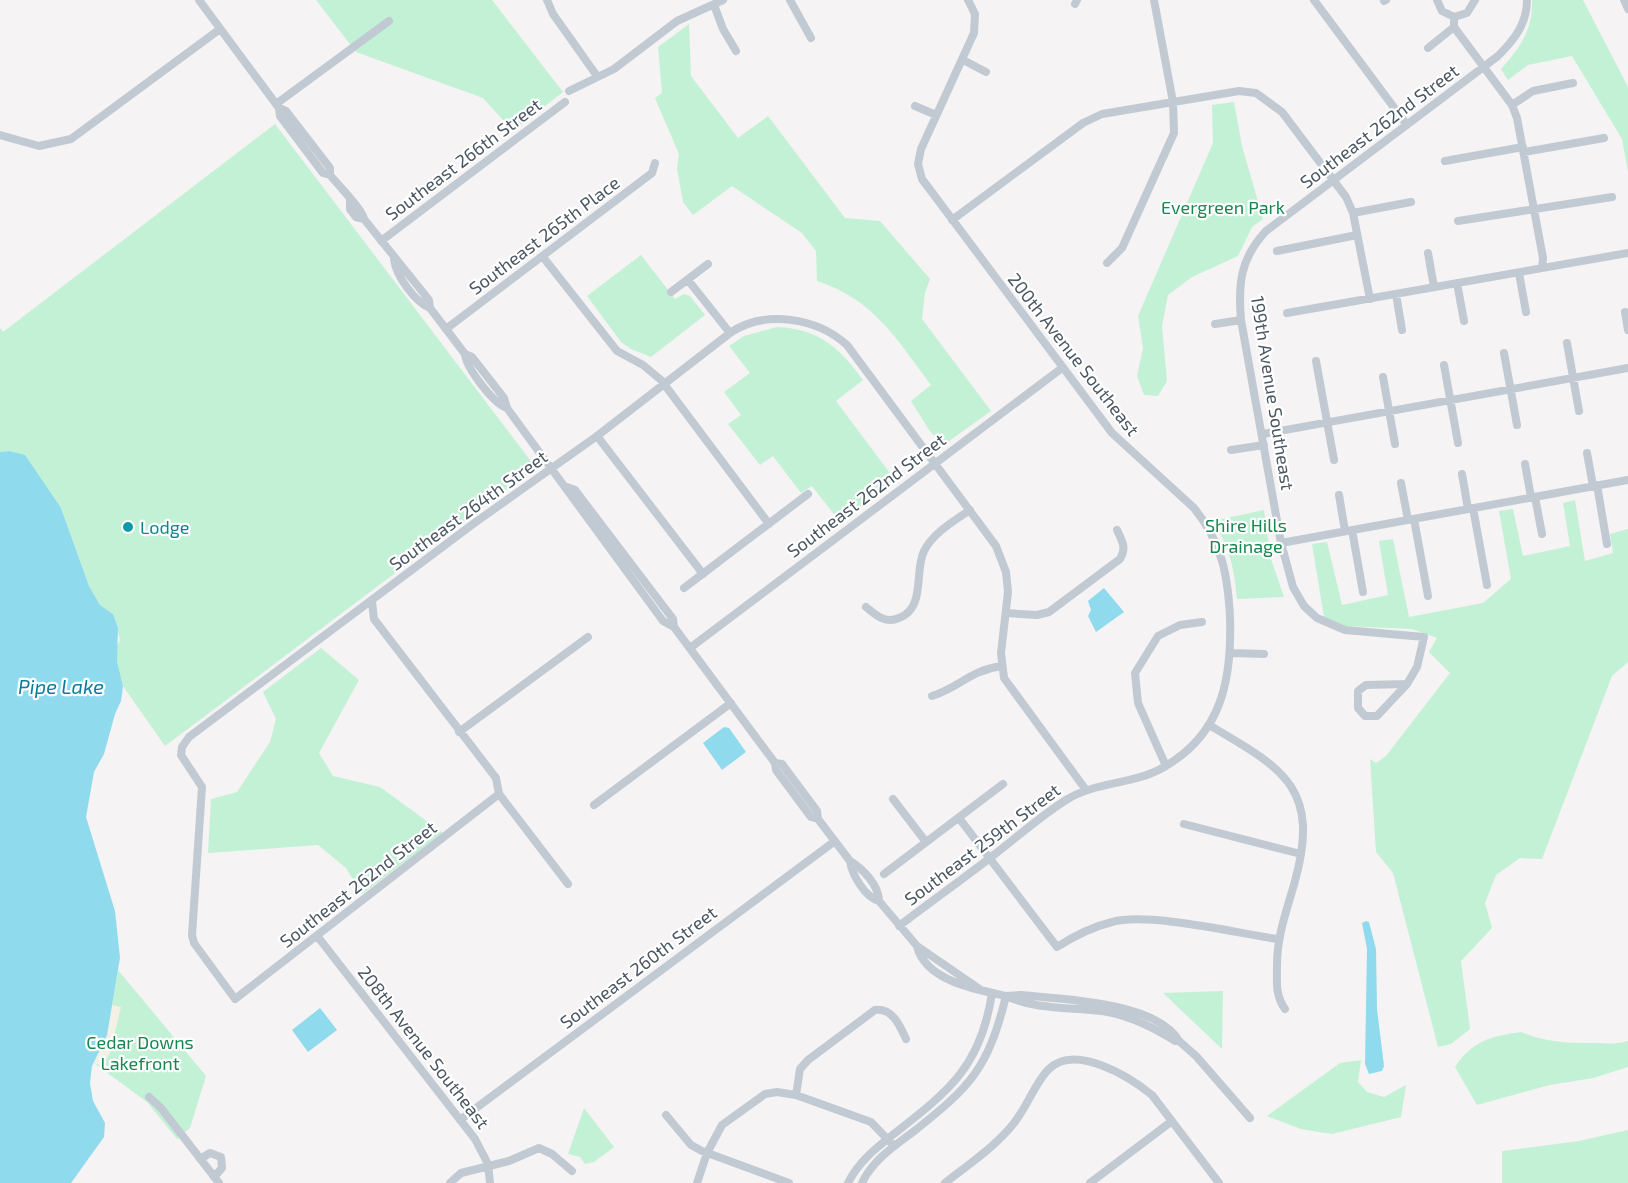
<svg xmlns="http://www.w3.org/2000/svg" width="1628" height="1183" font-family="'Exo 2',sans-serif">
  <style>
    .green { fill: #c3f1d5 }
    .sand { fill: #f5f0e5 }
    .water { fill: #90daee }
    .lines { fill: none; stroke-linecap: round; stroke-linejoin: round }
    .minor { stroke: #c1cad2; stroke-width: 8 }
    .culture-dot { fill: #0f9aa8; stroke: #fff; stroke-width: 2 }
    .labels { text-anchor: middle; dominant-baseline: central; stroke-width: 4.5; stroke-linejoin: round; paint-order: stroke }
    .street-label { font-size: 18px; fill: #4a5661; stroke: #fff }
    .park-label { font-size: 18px; fill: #17864f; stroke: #fff }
    .culture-label { font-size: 18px; fill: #0d838f; stroke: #fff; text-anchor: start }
    .water-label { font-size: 20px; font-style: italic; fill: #0c7c9b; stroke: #fff }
  </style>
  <rect width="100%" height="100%" fill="#f5f3f3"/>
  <path class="green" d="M316 0H492L563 92 513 131 483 98 356 52Z
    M1532 0H1583L1628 87V172L1622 139 1572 56 1528 65 1508 80 1501 69C1520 48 1533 30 1532 0Z
    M689 24 691 76 738 138 768 116 845 218 880 221 930 279 925 293 922 319 991 411 945 444H941L929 430 911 401 931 385C897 340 874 299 817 281L816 251 802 233 732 186 693 215 683 202 677 169 679 154 655 98 662 93 658 47Z
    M1234 102 1242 146 1263 219 1252 227 1238 256 1192 277 1168 295 1162 326 1167 381 1158 396 1144 395 1137 376 1143 348 1138 316 1213 143 1212 105Z
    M275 124 530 460 531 471 165 746 123 686 117 661 116 649 120 640 113 614 100 605 89 586 61 508 10 451 0 452V328L3 332Z
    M641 255 675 299 684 294 690 296 705 315 651 357 631 349 621 342 587 296Z
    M777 327C819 329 839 347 863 380L836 401 895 480 840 522 812 486 801 493 773 456 760 465 728 424 741 415 724 392 750 373 729 346 744 336Z
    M1575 500 1585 561 1613 553 1610 534 1628 529V662L1612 676 1542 859 1520 858 1496 875 1485 903 1492 928 1461 961 1470 1029 1451 1044 1438 1047 1393 873 1376 852 1370 759 1376 763 1386 756 1450 673 1429 652 1437 638 1412 629 1345 626 1324 617 1312 544 1327 542 1342 605 1388 595 1379 541 1393 539 1409 617 1483 603 1511 579 1499 511 1513 509 1523 556 1570 546 1563 503Z
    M1264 510 1271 559 1284 597 1237 599C1234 567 1230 549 1213 521Z
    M321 648 359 680 319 753 333 776 380 787 443 833 362 894 346 868 318 845 208 853 211 799 237 792 270 742 276 719 263 692Z
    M118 970 206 1076 190 1128 177 1139 147 1102 94 1063 107 1035Z
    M1223 991 1222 1049 1163 993Z
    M1521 1032C1546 1042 1565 1043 1591 1043 1606 1043 1613 1045 1628 1041V1067L1593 1078 1550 1085 1477 1105 1455 1067C1472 1041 1491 1036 1521 1032Z
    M1361 1060 1358 1082 1367 1092 1384 1097 1406 1085 1401 1117 1332 1134 1301 1129 1267 1116 1340 1063Z
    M584 1108 614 1147 594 1162 585 1164 580 1157 568 1154Z
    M1628 1130V1183H1502V1151L1579 1141Z"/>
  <path class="sand" d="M112 1005 121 1007 110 1053 102 1066 94 1063 107 1035Z"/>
  <path class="water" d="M9 451 25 455 61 508 89 586 100 605 113 614 118 628 117 661 123 686 121 701 115 714 104 754 94 772 86 817 115 911 120 958 107 1035 92 1066 90 1083 93 1101 105 1123 104 1137 71 1183H0V452Z
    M1104 588 1124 612 1096 632 1088 616 1091 610 1088 601Z
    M724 727 729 728 746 752 722 770 703 743Z
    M1366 921 1369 922 1376 949 1377 1009 1384 1066 1382 1071 1369 1074 1365 1064 1367 949 1362 923Z
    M320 1008 337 1030 308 1052 292 1030Z"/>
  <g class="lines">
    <path class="minor" d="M199 0 279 108 286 111 330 168V175L323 173 280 116 279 108
      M547 0 553 14 597 76
      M790 0 811 38
      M1314 0 1407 125
      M1437 0 1442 11 1454 17 1467 13 1475 0
      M1624 0 1628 9
      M1384 1 1386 0
      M1075 4 1077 0
      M714 5 723 29 736 51
      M1454 17V27L1512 105 1517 118 1543 258 1542 268
      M1428 48 1454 27
      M963 60 986 72
      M569 91 614 69 677 21 723 0
      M276 104 389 21
      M1512 105 1533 91 1573 83
      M915 106 936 115
      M0 135 39 146 71 139 220 29
      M1524 152 1604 138
      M1445 161 1523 147
      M330 175C339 186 362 209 364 219L356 217 350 209V201
      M1353 213 1411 202
      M364 219 429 300 430 308C415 302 396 276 394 259
      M952 220 1083 123 1102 114 1239 91 1256 93 1282 112 1346 197 1353 213 1370 299
      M1458 221 1612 197
      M381 241 565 102
      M1277 251 1357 235
      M1428 253 1434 287
      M543 257 617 351 643 365 661 380 769 524
      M1107 263 1122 248 1174 133 1173 102 1154 0
      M1519 273 1526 312
      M688 280 730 333
      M1457 283 1464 321
      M671 292 708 264
      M1396 294 1402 330
      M430 308 465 354 472 357 504 398 507 408C494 404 466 368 465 354
      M1625 312 1628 330
      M1287 313 1628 253
      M1215 324 1241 320
      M446 329 652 173 655 163
      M1567 343 1579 411
      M1504 353 1517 425
      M1316 361 1334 460
      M1444 365 1458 443
      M1383 377 1395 444
      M507 408 663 621 674 627 673 619 575 490 567 487
      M1263 434 1628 368
      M597 436 703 574
      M1231 450 1264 445
      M1587 453 1593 486
      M1525 464 1531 497
      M1462 474 1468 509
      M1401 483 1408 520
      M1597 485 1607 544
      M1339 495 1345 531
      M1535 497 1542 534
      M1473 508 1487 585
      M1414 519 1428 596
      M1352 530 1363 592
      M1281 543 1628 480
      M684 588 808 494
      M372 602 374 619 496 778 499 794 568 884
      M866 607C876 615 885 624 899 618 926 608 914 571 924 551 933 533 954 521 970 510
      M1006 613 1037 615 1049 612 1120 559C1127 548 1122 541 1117 530
      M674 627 775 763 776 770 811 817 818 819 817 811 782 764 775 763
      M690 648 1062 368
      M1231 653 1264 654
      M1407 684 1377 716H1365L1358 708V691L1366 685 1407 684 1417 667 1424 637 1345 630 1317 618 1304 606 1293 587 1281 543 1241 320C1238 284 1240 259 1266 231L1498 56C1514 40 1527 24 1527 0
      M932 696C960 687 969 671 1001 666
      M1209 725C1282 768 1321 787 1295 881 1287 910 1277 935 1277 965 1277 982 1275 995 1285 1009
      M459 732 588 637
      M1166 766 1138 703 1135 673 1158 636 1180 625 1202 622
      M499 794 235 999 194 943 192 935 202 787 181 755 182 747 189 737 473 524 597 436 730 333C765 309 817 318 847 345L996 546 1006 572 1008 592 1001 653 1004 678 1086 790
      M893 799 926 842
      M594 805 731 703
      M959 818 1057 947C1074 936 1092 927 1112 922 1148 912 1237 933 1277 939
      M818 819 850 861
      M1184 824 1301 854
      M884 874 1003 784
      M879 901C879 885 862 868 850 861 852 875 865 897 879 901L917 946
      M899 926C929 903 960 881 990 858 1015 839 1039 817 1066 800 1096 781 1134 785 1164 767 1222 734 1232 679 1230 618 1228 575 1222 543 1194 508L1112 433 922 179 918 164 921 149 974 33 975 14 968 0
      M318 937 475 1139 488 1164 490 1183
      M1021 995C1061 999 1157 1002 1179 1041H1175C1153 1027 1128 1015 1102 1011 1070 1007 1036 1010 1006 996Z
      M1179 1041 1196 1056 1250 1118
      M796 1095 800 1069 808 1060 875 1010C893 1008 900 1026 906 1039
      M149 1097 161 1108 219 1183
      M666 1115 691 1145 702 1151 789 1183
      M460 1120 835 841
      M200 1159 210 1153 221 1157 222 1168 214 1177
      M450 1183 461 1173 509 1161 539 1148 552 1154 572 1171
      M697 1183 707 1153 722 1125 765 1094 777 1092 796 1095 871 1122 894 1146
      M848 1183C859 1161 876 1148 895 1133 950 1090 981 1066 992 993
      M862 1183C872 1161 894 1146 913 1132 971 1086 988 1069 1006 996 978 990 925 981 917 946L981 990
      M945 1183C969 1164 995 1147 1014 1123 1027 1107 1036 1081 1049 1069 1075 1043 1130 1077 1152 1095L1219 1183
      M1090 1183 1172 1121"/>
  </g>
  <circle class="culture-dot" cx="128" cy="527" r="6"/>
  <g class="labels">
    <g class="street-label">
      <text transform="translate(1379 126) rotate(-37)">Southeast 262nd Street</text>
      <text transform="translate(463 159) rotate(-37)">Southeast 266th Street</text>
      <text transform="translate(544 235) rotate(-37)">Southeast 265th Place</text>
      <text transform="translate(1074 354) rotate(52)">200th Avenue Southeast</text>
      <text transform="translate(1273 393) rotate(81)">199th Avenue Southeast</text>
      <text transform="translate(866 495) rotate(-37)">Southeast 262nd Street</text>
      <text transform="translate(468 510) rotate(-36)">Southeast 264th Street</text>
      <text transform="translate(982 844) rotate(-37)">Southeast 259th Street</text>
      <text transform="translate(358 884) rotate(-38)">Southeast 262nd Street</text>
      <text transform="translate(638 967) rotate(-37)">Southeast 260th Street</text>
      <text transform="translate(424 1047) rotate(52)">208th Avenue Southeast</text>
    </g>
    <g class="park-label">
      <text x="1223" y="207">Evergreen Park</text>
      <text x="1246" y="525">Shire Hills<tspan x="1246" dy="21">Drainage</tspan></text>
      <text x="140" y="1042">Cedar Downs<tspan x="140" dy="21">Lakefront</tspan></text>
    </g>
    <g class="culture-label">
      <text x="140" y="527">Lodge</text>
    </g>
    <g class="water-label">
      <text x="61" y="686">Pipe Lake</text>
    </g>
  </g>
</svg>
